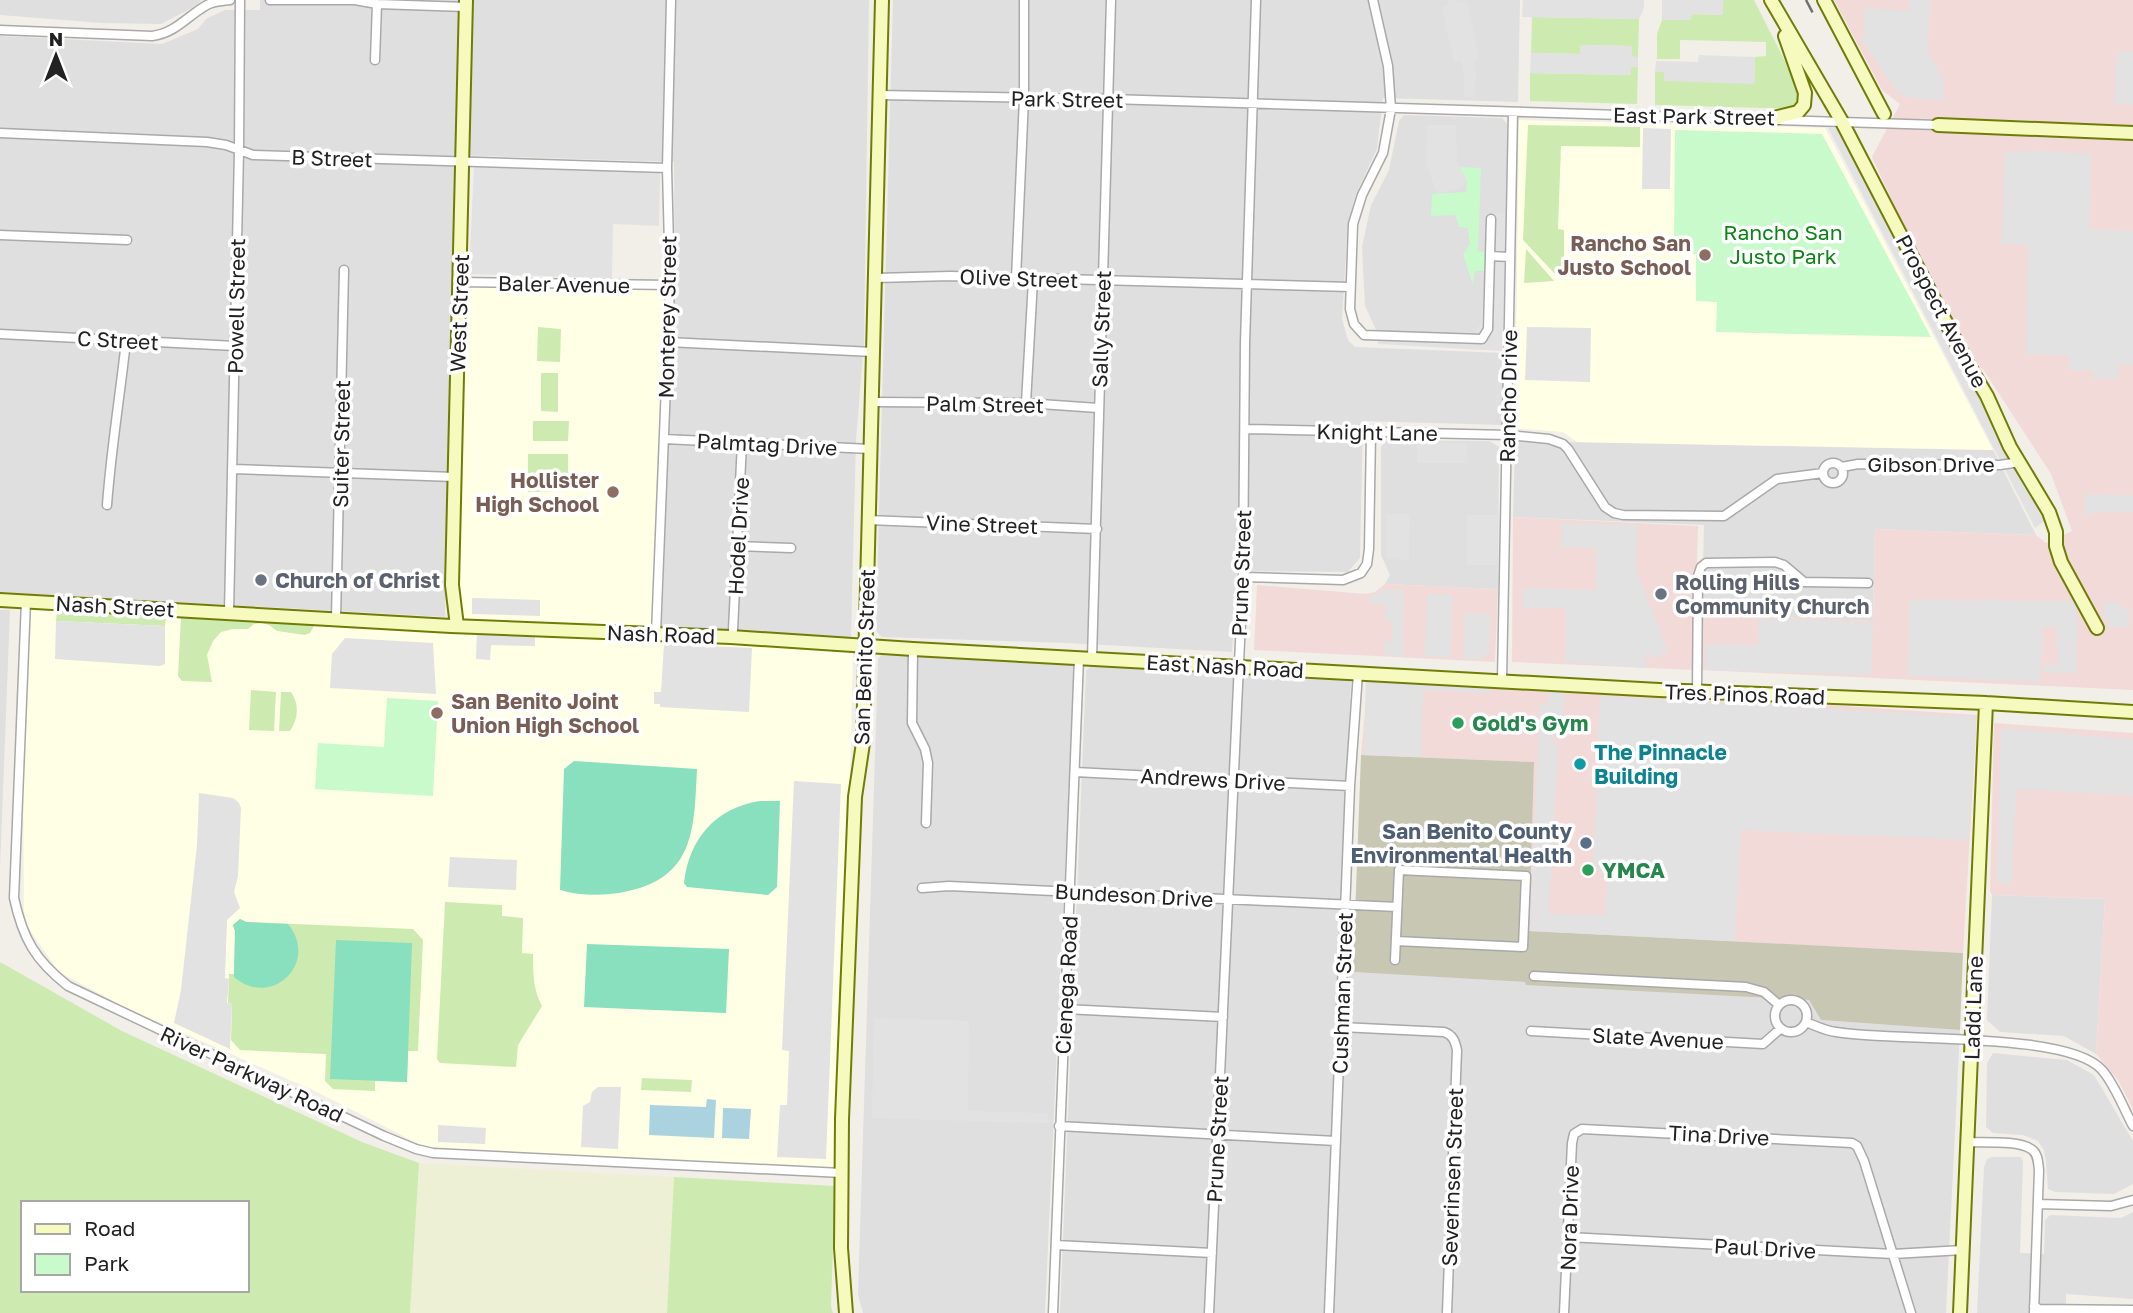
<svg xmlns="http://www.w3.org/2000/svg" width="2133" height="1313" font-family="'Golos Text',sans-serif">
  <style>
    .residential { fill: #e0dfdf }
    .commercial { fill: #f2dad9 }
    .education { fill: #ffffe5 }
    .construction { fill: #c7c7b4 }
    .farmland { fill: #eef0d5 }
    .grass { fill: #cdebb0; fill-rule: evenodd }
    .park { fill: #c8facc }
    .pitch { fill: #88e0be }
    .parking { fill: #e2e2e2 }
    .water { fill: #aad3df }
    .lines { fill: none; stroke-linecap: round; stroke-linejoin: round }
    .street-casing { stroke: #a9a9a9; stroke-width: 11 }
    .secondary-casing { stroke: #707d05; stroke-width: 16 }
    .street { stroke: #fff; stroke-width: 8 }
    .secondary { stroke: #f7fabf; stroke-width: 12 }
    .rail { stroke: #707070; stroke-width: 2.5; stroke-dasharray: 14 14; stroke-linecap: butt }
    .education-dot { fill: #8d6e63; stroke: #fff; stroke-width: 2.5 }
    .worship-dot { fill: #6b7280; stroke: #fff; stroke-width: 2.5 }
    .leisure-dot { fill: #2e9e5b; stroke: #fff; stroke-width: 2.5 }
    .culture-dot { fill: #0f9aa8; stroke: #fff; stroke-width: 2.5 }
    .service-dot { fill: #5c6f8a; stroke: #fff; stroke-width: 2.5 }
    .labels { text-anchor: middle; dominant-baseline: central; stroke-width: 7; stroke-linejoin: round; paint-order: stroke }
    .street-label { font-size: 21px; fill: #222; stroke: #fff }
    .park-label { font-size: 21px; fill: #0c8416; stroke: #fff }
    .education-label { font-size: 21px; font-weight: bold; fill: #785e54; stroke: #fff; text-anchor: end }
    .worship-label { font-size: 21px; font-weight: bold; fill: #5b616d; stroke: #fff; text-anchor: start }
    .leisure-label { font-size: 21px; font-weight: bold; fill: #27864d; stroke: #fff; text-anchor: start }
    .culture-label { font-size: 21px; font-weight: bold; fill: #0d838f; stroke: #fff; text-anchor: start }
    .service-label { font-size: 21px; font-weight: bold; fill: #4e5e75; stroke: #fff; text-anchor: end }
  </style>
  <rect width="100%" height="100%" fill="#f2efe9"/>
  <path class="residential" d="M0 0H202L192 8 161 24 102 23 0 15Z
    M260 0H869L864 342 856 440 851 637 662 626 670 396 675 333 674 162 455 155 445 617 0 592V36L162 44 198 29 206 19 225 10H260Z
    M893 0H1520L1518 102 1383 98 1377 149 1356 194 1348 222 1342 319 1348 340 1355 347 1503 353V425L1363 421 1360 558 1348 572 1237 571 1232 652 1067 643 882 637 877 632 876 623Z
    M1404 115 1502 118 1507 124V215L1488 214 1482 324 1475 333 1377 332 1365 306 1362 247 1371 205 1389 170 1399 121Z
    M1387 440 1490 441 1499 447 1498 589 1385 584 1390 575 1381 555V447Z
    M1515 441 1993 450 2036 535 1875 529 1873 621 1702 614 1704 525 1513 517Z
    M0 610H10L0 868Z
    M882 654 1071 663 1074 668 1045 1313H863L858 1295 878 659Z
    M1091 666 1346 678 1351 682 1337 971 1526 982V984L1809 1000 1821 1020 1960 1030 1946 1313H1060L1086 671Z
    M1992 895 2105 899 2096 1054 2064 1036 2000 1032 1987 1020Z
    M1993 1053 2067 1060 2094 1075 2133 1141V1184L2114 1194 2055 1192 2048 1189 2046 1161 2044 1150 2038 1141 2023 1135 1993 1133 1986 1127 1987 1063Z
    M1992 1157H2021L2023 1162 2020 1253 2044 1254 2045 1220 2050 1215 2121 1218 2133 1212V1299L2066 1294V1313H1977L1984 1167 1987 1159Z"/>
  <path class="commercial" d="M1834 0H2133V690L1700 670 1702 614 1873 621 1875 529 2036 535 2046 543 2072 531 2051 474 1983 369 1965 359 1872 157 1900 104 1882 90Z
    M1513 517 1698 526 1694 670 1512 662Z
    M1385 584 1498 589 1495 662 1254 650 1257 585 1366 594 1375 592Z
    M1368 677 1537 685 1977 715 1963 953 1528 931 1534 762 1361 755Z
    M1994 723 2133 733V1109L2118 1080 2096 1054 2105 899 1992 895 1990 891Z"/>
  <path class="education" d="M1519 120 1825 128 1993 450 1577 442 1563 432 1515 428Z
    M461 285 662 287 655 638 853 650 841 1174 440 1151 421 1145 315 1091 126 1008 59 972 24 922 22 609 452 627Z"/>
  <path class="construction" d="M1361 755 1534 762 1529 931 1963 953 1960 1030 1821 1020 1809 1000 1526 985 1525 982 1353 972Z"/>
  <path class="farmland" d="M419 1163 674 1177 667 1313H410Z"/>
  <path class="grass" d="M1723 0H1754L1802 95 1795 109 1655 105V72H1665L1664 80 1754 83 1755 57 1766 56V42L1680 40V59H1657V34L1662 20H1691V14L1723 15Z
    M1532 17 1639 19 1638 57H1632V46L1581 45 1580 54 1531 53Z
    M1631 67H1638L1637 104 1530 101V73L1631 75Z
    M1528 125 1640 127V147L1561 146 1558 229 1564 230V271L1555 274 1523 240Z
    M1526 249 1554 281 1524 283Z
    M538 327 561 329 560 362 537 361Z
    M541 373H558V412L541 411Z
    M533 421H569L568 441H533Z
    M568 454V491L528 492V454Z
    M57 611 166 616 165 626 56 621Z
    M181 617 315 624 310 633 305 635 277 631 269 625 262 623 254 624 248 629H233L221 632 213 641 207 655 212 682 182 681 178 676Z
    M251 690 276 692 274 731 249 730Z
    M281 692H291C300 705 298 719 290 731H279Z
    M445 902 502 905V916L523 918 522 953 533 954C533 973 533 989 542 1006L518 1045 516 1067 440 1063 437 1059Z
    M240 919 247 922 413 929 423 940 418 1051H408L407 1082 375 1081V1091L333 1089 325 1081 326 1054 240 1050 231 1040 232 1004 228 1003 229 974H234L235 931 233 925Z
    M0 962 122 1031 362 1142 419 1163 410 1313H0ZM23 1203H247V1290H23Z
    M642 1078 692 1080 691 1092 641 1090Z
    M674 1177 835 1186 831 1306 833 1313H667Z"/>
  <path class="park" d="M1675 130 1822 134 1931 337 1716 332 1717 302 1696 301V254H1674Z
    M1460 167 1481 168 1478 251 1486 252 1485 271H1475L1473 285 1463 255 1470 244 1468 228 1459 227 1455 215 1431 216 1432 194 1466 192 1467 181Z
    M387 698 438 701 433 796 315 789 318 743 384 747Z"/>
  <path class="pitch" d="M574 761 697 769C694 830 695 878 624 892 603 896 581 896 560 890L564 769Z
    M760 801H780L777 887 768 895 687 887 684 883C689 839 715 808 760 801Z
    M240 919 246 922 288 924C320 963 271 1009 234 977L235 931 233 925Z
    M336 940 412 943 407 1082 330 1079Z
    M587 944 729 949 726 1013 584 1007Z"/>
  <path class="parking" d="M1448 0 1467 1 1479 59 1474 61 1476 74 1474 97H1464V76L1461 61 1454 63 1442 8 1448 5Z
    M1523 0H1644V8L1639 19 1522 17Z
    M1662 0H1723V15L1692 14 1691 20H1662Z
    M1910 0H1930L1928 54 1943 77 1945 100 1910 98 1897 92 1860 37 1865 34 1864 8 1909 11Z
    M1581 45 1632 46V56L1638 57V67H1631V75L1530 73 1531 53 1580 54Z
    M2117 52H2133V105L2114 104Z
    M1699 55 1755 57 1754 84 1664 81V72H1655L1656 61 1698 62Z
    M1427 125H1456L1457 161 1467 183 1458 189 1437 193 1426 164Z
    M1643 128 1671 129 1670 189H1642Z
    M1828 128 1855 129 1927 285 2046 520 2035 528Z
    M2034 151 2091 154 2089 229 2133 231V365L2119 364 2118 379 2093 378V371L2069 370V355L2026 354 2028 245 2001 244 2005 153Z
    M474 167 660 173 659 226 613 224 612 278 469 274Z
    M1488 214 1507 215 1502 351 1378 344 1377 332H1475L1483 324Z
    M1527 327 1591 328 1590 382 1525 380Z
    M1417 443H1467L1468 463H1417Z
    M2085 494 2133 495V512H2097L2086 516Z
    M1386 514H1410L1409 560 1386 559Z
    M1467 515H1497V565H1467Z
    M1562 523 1637 525 1636 569 1668 652 1651 659 1646 652V668L1565 662V608H1522L1523 588 1596 590V548L1561 547Z
    M1382 589 1404 590 1403 657 1385 655 1384 642 1392 641V622H1385L1386 604 1370 603V595L1377 594Z
    M1427 594 1452 595 1450 657 1425 656Z
    M472 598 540 600V616L472 614Z
    M1910 600 2074 601 2078 628 2076 673 2044 672V665H2058L2059 649 2056 648 2057 627 2043 626 2040 682 1908 676Z
    M2104 602 2121 603V609H2129V627H2108V620H2104Z
    M1465 613 1490 614 1489 655H1482V659H1464Z
    M1759 618 1873 623 1871 675 1706 670V644L1758 646Z
    M56 621 165 626V664L160 666 55 659Z
    M477 630 535 633V646L491 645 490 660 476 659Z
    M345 638 433 643 436 694 330 688 332 654Z
    M664 644 752 648 749 712 660 707V704H654V692H661Z
    M1366 678 1491 684 1490 693 1423 690 1421 757 1364 755Z
    M1549 689H1564L1563 716H1555L1553 744 1558 745 1549 914 1605 915 1608 877 1593 862 1600 739H1598L1600 696 1971 717 1976 722 1968 840 1741 830 1735 941 1530 931 1540 704 1549 703Z
    M2001 728 2133 740V795L2016 789 2012 883H1997Z
    M794 781 841 784 826 1159 777 1157 780 1105H787L789 1051 782 1050Z
    M199 793 233 798 239 803 241 808 238 876 234 892 240 908 227 920 225 978 229 979 227 1003 232 1004 230 1049 174 1023 181 990 197 845Z
    M450 857 517 860 516 890 448 887Z
    M874 1018 969 1021 968 1111 1048 1113V1123L872 1118Z
    M598 1087H621L618 1149 581 1147 583 1106 590 1102 592 1092Z
    M438 1125 486 1128 485 1144 438 1142Z"/>
  <path class="water" d="M707 1099 716 1100 714 1138 649 1135 650 1105 706 1107Z
    M723 1108 751 1109 749 1139 722 1138Z"/>
  <g class="lines">
    <defs>
      <path id="street" d="M270 0H355L377 4 466 7
        M1373 0 1388 66 1391 109 1383 153 1362 195 1353 224 1350 309 1354 324 1364 335 1482 339 1488 329 1491 219
        M0 30 152 36C176 33 187 16 207 5 214 1 222 1 230 0
        M375 60 377 4
        M879 95 1110 99 1938 125
        M0 133 207 142 226 145 253 155 667 168
        M0 235 127 240
        M1490 256 1510 257
        M876 278 950 276 1350 287
        M1016 279 1024 98V0
        M459 282 670 285
        M0 334 235 346
        M668 342 873 352
        M872 402 1026 403 1098 408
        M1026 403 1033 280
        M1246 429 1508 435 1549 439 1563 444 1568 449 1605 507 1614 513 1623 515 1724 516 1777 479 1823 473
        M664 439 870 449
        M1823 473a10 10 0 1 1 20 0a10 10 0 1 1-20 0Z
        M1842 467 1858 464 2000 465 2020 462
        M232 469 454 477
        M107 505C111 450 120 396 126 341
        M868 520 1097 529
        M737 546 791 548
        M1243 577 1343 580 1361 573 1367 564 1369 549 1371 433
        M26 601 14 898C23 939 35 960 68 986L384 1136 416 1149 433 1153 842 1173
        M229 612 239 151 240 0
        M336 618 344 270
        M733 630 742 442
        M656 634 670 285 667 168 671 0
        M913 649 912 723 925 749 928 763 926 823
        M1092 658 1111 0
        M1502 680 1513 112
        M1697 692 1698 576 1701 567 1706 563 1775 562 1784 565 1804 582 1868 583
        M1075 772 1350 786
        M922 888 949 886 1397 907
        M1395 960 1399 870 1526 876 1523 947 1396 941
        M1534 976 1746 987 1764 992 1779 1005
        M1775 1016a16 16 0 1 1 32 0a16 16 0 1 1-32 0Z
        M1065 1009 1223 1017
        M1806 1022C1816 1026 1826 1031 1836 1032 1892 1042 2069 1031 2102 1070 2114 1083 2124 1109 2133 1126
        M1341 1027 1444 1032C1453 1035 1455 1041 1457 1050L1447 1313
        M1531 1031 1763 1044 1780 1029
        M1059 1126 1336 1141
        M1967 1142C1983 1143 2018 1140 2031 1149 2038 1153 2038 1162 2039 1170L2034 1313
        M2038 1204 2111 1206 2133 1200
        M1568 1237 1893 1254 1963 1250
        M1056 1245 1212 1253
        M2034 1306 2039 1309 2133 1310
        M1053 1313 1079 658
        M1209 1313 1243 577 1245 343 1256 0
        M1329 1313 1350 786 1358 673
        M1564 1313 1572 1143 1574 1134 1582 1129 1852 1143 1857 1146 1864 1161 1911 1313"/>
      <path id="secondary" d="M1771 0 1841 120 1965 359 1987 396 2010 447 2049 512 2056 532V546L2061 562 2097 628
        M1824 0 1884 114
        M1774 118 1798 112 1804 105 1805 93 1785 36
        M1938 125 2133 133
        M0 600 451 626 731 637 913 649 1659 690 1986 703 2133 712
        M457 626 452 585 466 0
        M846 1313 841 1248 842 1119 855 797 863 743 882 0
        M1960 1313 1986 703"/>
    </defs>
    <use href="#street" class="street-casing"/>
    <use href="#secondary" class="secondary-casing"/>
    <use href="#street" class="street"/>
    <use href="#secondary" class="secondary"/>
    <path class="rail" d="M1806 0 1816 19"/>
  </g>
  <g class="education-dot">
    <circle cx="1705" cy="255" r="7"/>
    <circle cx="613" cy="492" r="7"/>
    <circle cx="437" cy="713" r="7"/>
  </g>
  <g class="worship-dot">
    <circle cx="261" cy="580" r="7"/>
    <circle cx="1661" cy="594" r="7"/>
  </g>
  <g class="leisure-dot">
    <circle cx="1458" cy="723" r="7"/>
    <circle cx="1588" cy="870" r="7"/>
  </g>
  <circle class="culture-dot" cx="1580" cy="764" r="7"/>
  <circle class="service-dot" cx="1586" cy="843" r="7"/>
  <g class="labels">
    <g class="street-label">
      <text transform="translate(1067 99) rotate(1)">Park Street</text>
      <text transform="translate(1694 116) rotate(1)">East Park Street</text>
      <text transform="translate(332 158) rotate(2)">B Street</text>
      <text transform="translate(1019 278) rotate(2)">Olive Street</text>
      <text transform="translate(564 284) rotate(1)">Baler Avenue</text>
      <text transform="translate(236 306) rotate(-89)">Powell Street</text>
      <text transform="translate(1942 311) rotate(62)">Prospect Avenue</text>
      <text transform="translate(459 313) rotate(-88)">West Street</text>
      <text transform="translate(667 317) rotate(-89)">Monterey Street</text>
      <text transform="translate(1101 329) rotate(-88)">Sally Street</text>
      <text transform="translate(118 340) rotate(3)">C Street</text>
      <text transform="translate(1508 396) rotate(-89)">Rancho Drive</text>
      <text transform="translate(985 404) rotate(1)">Palm Street</text>
      <text transform="translate(1377 432) rotate(1)">Knight Lane</text>
      <text transform="translate(341 444) rotate(-89)">Suiter Street</text>
      <text transform="translate(767 444) rotate(3)">Palmtag Drive</text>
      <text x="1931" y="464">Gibson Drive</text>
      <text transform="translate(982 524) rotate(2)">Vine Street</text>
      <text transform="translate(738 536) rotate(-87)">Hodel Drive</text>
      <text transform="translate(1241 573) rotate(-88)">Prune Street</text>
      <text transform="translate(115 606) rotate(3)">Nash Street</text>
      <text transform="translate(661 634) rotate(2)">Nash Road</text>
      <text transform="translate(864 657) rotate(-88)">San Benito Street</text>
      <text transform="translate(1225 666) rotate(3)">East Nash Road</text>
      <text transform="translate(1745 694) rotate(2)">Tres Pinos Road</text>
      <text transform="translate(1213 779) rotate(3)">Andrews Drive</text>
      <text transform="translate(1134 895) rotate(3)">Bundeson Drive</text>
      <text transform="translate(1066 985) rotate(-87)">Cienega Road</text>
      <text transform="translate(1342 993) rotate(-88)">Cushman Street</text>
      <text transform="translate(1973 1008) rotate(-88)">Ladd Lane</text>
      <text transform="translate(1658 1038) rotate(3)">Slate Avenue</text>
      <text transform="translate(252 1074) rotate(25)">River Parkway Road</text>
      <text transform="translate(1719 1135) rotate(3)">Tina Drive</text>
      <text transform="translate(1217 1139) rotate(-87)">Prune Street</text>
      <text transform="translate(1452 1177) rotate(-88)">Severinsen Street</text>
      <text transform="translate(1569 1218) rotate(-88)">Nora Drive</text>
      <text transform="translate(1765 1248) rotate(3)">Paul Drive</text>
    </g>
    <g class="park-label">
      <text x="1783" y="232">Rancho San<tspan x="1783" dy="24">Justo Park</tspan></text>
    </g>
    <g class="education-label">
      <text x="1691" y="243">Rancho San<tspan x="1691" dy="24">Justo School</tspan></text>
      <text x="599" y="480">Hollister<tspan x="599" dy="24">High School</tspan></text>
      <text x="451" y="701" text-anchor="start">San Benito Joint<tspan x="451" dy="24">Union High School</tspan></text>
    </g>
    <g class="worship-label">
      <text x="275" y="580">Church of Christ</text>
      <text x="1675" y="582">Rolling Hills<tspan x="1675" dy="24">Community Church</tspan></text>
    </g>
    <g class="leisure-label">
      <text x="1472" y="723">Gold's Gym</text>
      <text x="1602" y="870">YMCA</text>
    </g>
    <g class="culture-label">
      <text x="1594" y="752">The Pinnacle<tspan x="1594" dy="24">Building</tspan></text>
    </g>
    <g class="service-label">
      <text x="1572" y="831">San Benito County<tspan x="1572" dy="24">Environmental Health</tspan></text>
    </g>
  </g>
  <rect x="21" y="1201" width="228" height="91" fill="#ffffff" stroke="#a7a7a7" stroke-width="2"/>
  <rect x="35" y="1224" width="35" height="10" fill="#f7fabf" stroke="#a7a7a7" stroke-width="2"/>
  <text x="84" y="1236" font-size="21" fill="#222222">Road</text>
  <rect x="35" y="1254" width="35" height="21" fill="#c8facc" stroke="#a7a7a7" stroke-width="2"/>
  <text x="84" y="1271" font-size="21" fill="#222222">Park</text>
  <g transform="translate(56 56)" stroke="#ffffff" stroke-width="5" paint-order="stroke">
  <path d="M0-5L12 26L0 18L-12 26Z" fill="#222222"/>
  <text y="-10" font-size="19" font-weight="bold" text-anchor="middle" fill="#222222">N</text>
  </g>
</svg>
